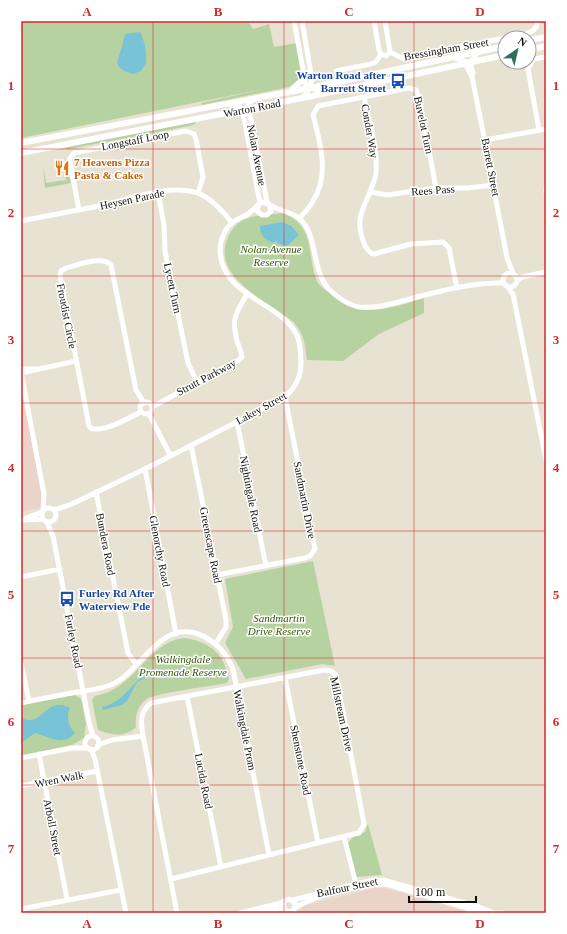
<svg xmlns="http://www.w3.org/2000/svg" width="567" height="934" font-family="Georgia,serif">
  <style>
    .education { fill: #ead3c8 }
    .green { fill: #b6d2a0 }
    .water { fill: #79c3d6 }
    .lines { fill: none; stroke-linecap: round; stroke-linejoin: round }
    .minor { stroke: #fff; stroke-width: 5 }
    .major { stroke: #fff; stroke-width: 6 }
    .grid { fill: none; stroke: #d62828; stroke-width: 1; stroke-opacity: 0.55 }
    .labels { text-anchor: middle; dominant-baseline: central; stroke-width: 3; stroke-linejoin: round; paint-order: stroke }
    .street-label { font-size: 11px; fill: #100e09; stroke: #fff }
    .transit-label { font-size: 11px; font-weight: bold; fill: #164399; stroke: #fff; text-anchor: end }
    .food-label { font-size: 11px; font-weight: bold; fill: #c56008; stroke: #fff; text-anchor: start }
    .park-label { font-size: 11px; font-style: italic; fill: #325507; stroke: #fff }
    .neatline { fill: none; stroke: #d62828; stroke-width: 1.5 }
    .grid-label { font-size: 13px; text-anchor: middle; font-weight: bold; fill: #d62828 }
  </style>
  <rect width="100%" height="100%" fill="#e7e2d2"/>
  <path class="education" d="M21 388 44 507 21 512Z
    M374 888H383L403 893 470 913H298L304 906Z"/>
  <path class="green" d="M21 21H248L253 29 269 24 274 47 297 43 302 77 289 87 202 105 201 103 264 89 21 138Z
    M197 121 194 125 69 149 60 148Z
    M43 165 46 183 66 180 64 168 67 167 71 183 45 188Z
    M283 213C318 228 305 255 318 283 321 287 328 292 332 295 359 320 393 308 424 298V313L379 334 343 361 307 360C305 347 305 336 296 325 293 320 285 316 280 313 257 296 214 273 227 240 237 213 259 216 283 213Z
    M313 561 335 666 322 664 246 679 225 643 233 627 225 579Z
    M184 638C210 642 224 653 229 679L227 683C213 686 155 693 147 699 137 706 135 716 136 727 125 738 112 735 98 730L92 700 95 696C136 689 147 642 184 638Z
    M75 695 81 699 86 724 84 738 72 745 21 756V705Z
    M368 824 382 875 356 877 348 843 353 837 365 832Z"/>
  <path class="water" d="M140 32C145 42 147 52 146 63L141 71 133 74C112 68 117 62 122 47 123 43 123 39 126 34Z
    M282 222 291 226 299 235 287 246 279 244 276 241 273 243C265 240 260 235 260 226Z
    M147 674H152L137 682 127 701 122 705 103 710 102 707C127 701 128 684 147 674Z
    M56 705H63L70 708C66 717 68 726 75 733 63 747 50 737 35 733L21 743V718C38 726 42 709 56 705Z"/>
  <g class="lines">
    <path class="minor" d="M294 21 306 86 323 93
      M374 21 379 50 381 54 386 56 390 52 385 21
      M479 51 467 67 472 77 483 132 507 258 513 273
      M390 52 402 58 526 34C533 31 538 29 537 21
      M455 58 470 63 473 72 472 77
      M336 71 371 64 376 62 381 54
      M364 97C369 122 378 148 376 173 374 189 362 204 360 220 359 229 364 253 374 254L411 244 443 242 449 248 457 288
      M302 98 307 93 312 80 302 21
      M256 99 250 102 243 113 260 203
      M229 104 239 106 250 115 267 202
      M539 130 528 69 533 59 546 57
      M485 140 546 129
      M546 188V192
      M158 192 164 225 165 251 188 363 197 382
      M371 192 387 195 436 188H468L494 185
      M270 205C279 211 293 212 300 219 318 235 311 268 328 288 335 296 348 305 359 307 380 309 400 301 421 296 447 289 477 282 504 283
      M79 210 70 162V158L74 153 186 131 194 134 196 139 203 177 198 193
      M300 218C304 213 310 207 313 201 330 175 320 142 313 115L318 106 409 88 416 90 419 97 436 188
      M21 221C47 216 73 211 99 206 128 200 168 183 198 193 212 199 223 211 232 223
      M503 280a7 7 0 1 1 14 0a7 7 0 1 1-14 0Z
      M517 281 522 277 546 272
      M507 286 513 294 546 460
      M21 369H37
      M21 372 44 494 43 510
      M21 373 76 361
      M140 408a6 6 0 1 1 12 0a6 6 0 1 1-12 0Z
      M152 407 239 360 242 357C241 351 239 347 237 341 231 317 236 314 247 294
      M141 412C126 419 110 430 92 429L89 426 60 275 61 271 66 268C77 265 103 255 111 265L136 390 144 403
      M149 414 170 455
      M237 422 266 566
      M191 445 226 620V627L216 643
      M145 469 176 634
      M96 492 128 653 136 664
      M42 515a7 7 0 1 1 14 0a7 7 0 1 1-14 0Z
      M54 510 72 504 153 465 285 397C296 387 301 377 301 362 300 351 301 340 294 330 273 300 221 294 220 250 220 241 225 228 232 223 237 219 243 217 248 214 253 210 257 205 262 202L269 204 271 211 267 215H262L257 211 258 206
      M26 518 42 512
      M21 520 43 519
      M47 522 53 536 89 722 93 736
      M217 575 305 558 310 556 315 549 285 397
      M21 577 60 569
      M21 663 29 701
      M285 678 318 843
      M187 696 221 867
      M21 703C40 699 59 695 78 692 90 690 100 689 111 685 142 672 160 616 203 636 218 644 226 653 233 669L269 855
      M85 743a7 7 0 1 1 14 0a7 7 0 1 1-14 0Z
      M98 745 112 740 143 736
      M91 749 95 759 126 913
      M39 754 67 899
      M21 758 72 748H88
      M21 786 97 771
      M344 837 356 884
      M171 879 354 834 359 833 364 824 336 675 331 671 324 670 151 703C139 713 141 722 143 736L177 913
      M293 900 356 884 373 880H383L479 907 494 913
      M295 908C315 895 362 884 386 884L484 913
      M21 909 121 890
      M240 913 277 904 289 899 295 903 294 910 291 912 286 911 283 906 284 902
      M259 913 283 908
      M496 913H503"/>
    <path class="major" d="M529 40 546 37
      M529 50 546 46
      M291 91 303 79 305 75
      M21 143 310 88 505 46
      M21 153 308 97 505 55"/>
  </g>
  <path class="grid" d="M153 21V913M284 21V913M414 21V913M21 149H546M21 276H546M21 403H546M21 531H546M21 658H546M21 785H546"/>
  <defs>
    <symbol id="bus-bare" viewBox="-9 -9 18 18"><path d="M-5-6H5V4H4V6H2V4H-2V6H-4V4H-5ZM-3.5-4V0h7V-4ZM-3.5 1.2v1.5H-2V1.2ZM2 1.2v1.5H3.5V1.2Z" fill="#1a4fb4" stroke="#fff" stroke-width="2.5" paint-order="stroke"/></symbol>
    <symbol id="restaurant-bare" viewBox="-9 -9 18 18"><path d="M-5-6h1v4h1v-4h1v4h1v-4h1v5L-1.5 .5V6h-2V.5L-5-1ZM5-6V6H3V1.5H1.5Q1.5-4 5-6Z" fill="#e8710a" stroke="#fff" stroke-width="2.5" paint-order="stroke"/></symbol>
  </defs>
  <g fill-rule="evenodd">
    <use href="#bus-bare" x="387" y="70" width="22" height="22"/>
    <use href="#restaurant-bare" x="51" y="157" width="22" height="22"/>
    <use href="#bus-bare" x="56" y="588" width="22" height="22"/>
  </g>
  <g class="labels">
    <g class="street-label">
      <text transform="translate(446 49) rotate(-10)">Bressingham Street</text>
      <text transform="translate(252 108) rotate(-11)">Warton Road</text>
      <text transform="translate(424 125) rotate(78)">Buvelot Turn</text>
      <text transform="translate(370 131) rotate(80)">Conder Way</text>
      <text transform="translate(135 140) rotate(-11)">Longstaff Loop</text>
      <text transform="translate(257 155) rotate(79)">Nolan Avenue</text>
      <text transform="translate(491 167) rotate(79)">Barrett Street</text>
      <text transform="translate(433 190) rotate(-4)">Rees Pass</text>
      <text transform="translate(132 199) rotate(-12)">Heysen Parade</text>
      <text transform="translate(173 288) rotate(78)">Lycett Turn</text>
      <text transform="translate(67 316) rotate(79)">Froudist Circle</text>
      <text transform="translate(206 377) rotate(-28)">Strutt Parkway</text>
      <text transform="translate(261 408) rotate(-29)">Lakey Street</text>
      <text transform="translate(251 494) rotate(79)">Nightingale Road</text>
      <text transform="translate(305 500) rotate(79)">Sandmartin Drive</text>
      <text transform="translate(106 544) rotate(79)">Bundera Road</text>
      <text transform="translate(211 545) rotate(79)">Greenscape Road</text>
      <text transform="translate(160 551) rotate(79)">Glenorchy Road</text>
      <text transform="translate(74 641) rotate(79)">Furley Road</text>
      <text transform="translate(342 714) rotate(78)">Millstream Drive</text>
      <text transform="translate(245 730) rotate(79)">Walkingdale Prom</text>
      <text transform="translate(301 760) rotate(79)">Shenstone Road</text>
      <text transform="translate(59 779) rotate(-11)">Wren Walk</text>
      <text transform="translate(204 781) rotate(79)">Lucida Road</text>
      <text transform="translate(53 827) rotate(79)">Arboll Street</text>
      <text transform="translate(347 887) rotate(-12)">Balfour Street</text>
    </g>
    <g class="transit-label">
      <text x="386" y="75">Warton Road after<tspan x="386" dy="13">Barrett Street</tspan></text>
      <text x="79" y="593" text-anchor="start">Furley Rd After<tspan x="79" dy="13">Waterview Pde</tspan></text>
    </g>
    <g class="food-label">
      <text x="74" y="162">7 Heavens Pizza<tspan x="74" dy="13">Pasta &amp; Cakes</tspan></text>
    </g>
    <g class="park-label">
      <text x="271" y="249">Nolan Avenue<tspan x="271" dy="13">Reserve</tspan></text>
      <text x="279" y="618">Sandmartin<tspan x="279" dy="13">Drive Reserve</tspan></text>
      <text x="183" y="659">Walkingdale<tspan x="183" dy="13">Promenade Reserve</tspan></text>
    </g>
  </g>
  <rect width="567" height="934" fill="none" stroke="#ffffff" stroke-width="44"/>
  <g transform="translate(517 50) rotate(34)"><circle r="19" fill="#ffffff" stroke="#9f9f9d"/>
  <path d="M0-3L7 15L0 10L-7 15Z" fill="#2f6f5e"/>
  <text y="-6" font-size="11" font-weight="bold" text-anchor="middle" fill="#100e09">N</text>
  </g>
  <path d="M409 896v6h67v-6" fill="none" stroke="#100e09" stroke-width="2"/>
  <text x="415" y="896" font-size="12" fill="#100e09" stroke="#ffffff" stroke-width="3" paint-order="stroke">100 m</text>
  <rect x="22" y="22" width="523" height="890" class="neatline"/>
  <g class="grid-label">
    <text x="87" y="16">A</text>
    <text x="218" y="16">B</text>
    <text x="349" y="16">C</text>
    <text x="480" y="16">D</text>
    <text x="11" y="90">1</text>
    <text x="556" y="90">1</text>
    <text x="11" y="217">2</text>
    <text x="556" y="217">2</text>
    <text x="11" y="344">3</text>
    <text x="556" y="344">3</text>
    <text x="11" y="472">4</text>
    <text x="556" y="472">4</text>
    <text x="11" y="599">5</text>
    <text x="556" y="599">5</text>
    <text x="11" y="726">6</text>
    <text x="556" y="726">6</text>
    <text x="11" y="853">7</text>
    <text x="556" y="853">7</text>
    <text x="87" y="928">A</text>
    <text x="218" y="928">B</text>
    <text x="349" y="928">C</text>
    <text x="480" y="928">D</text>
  </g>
</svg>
